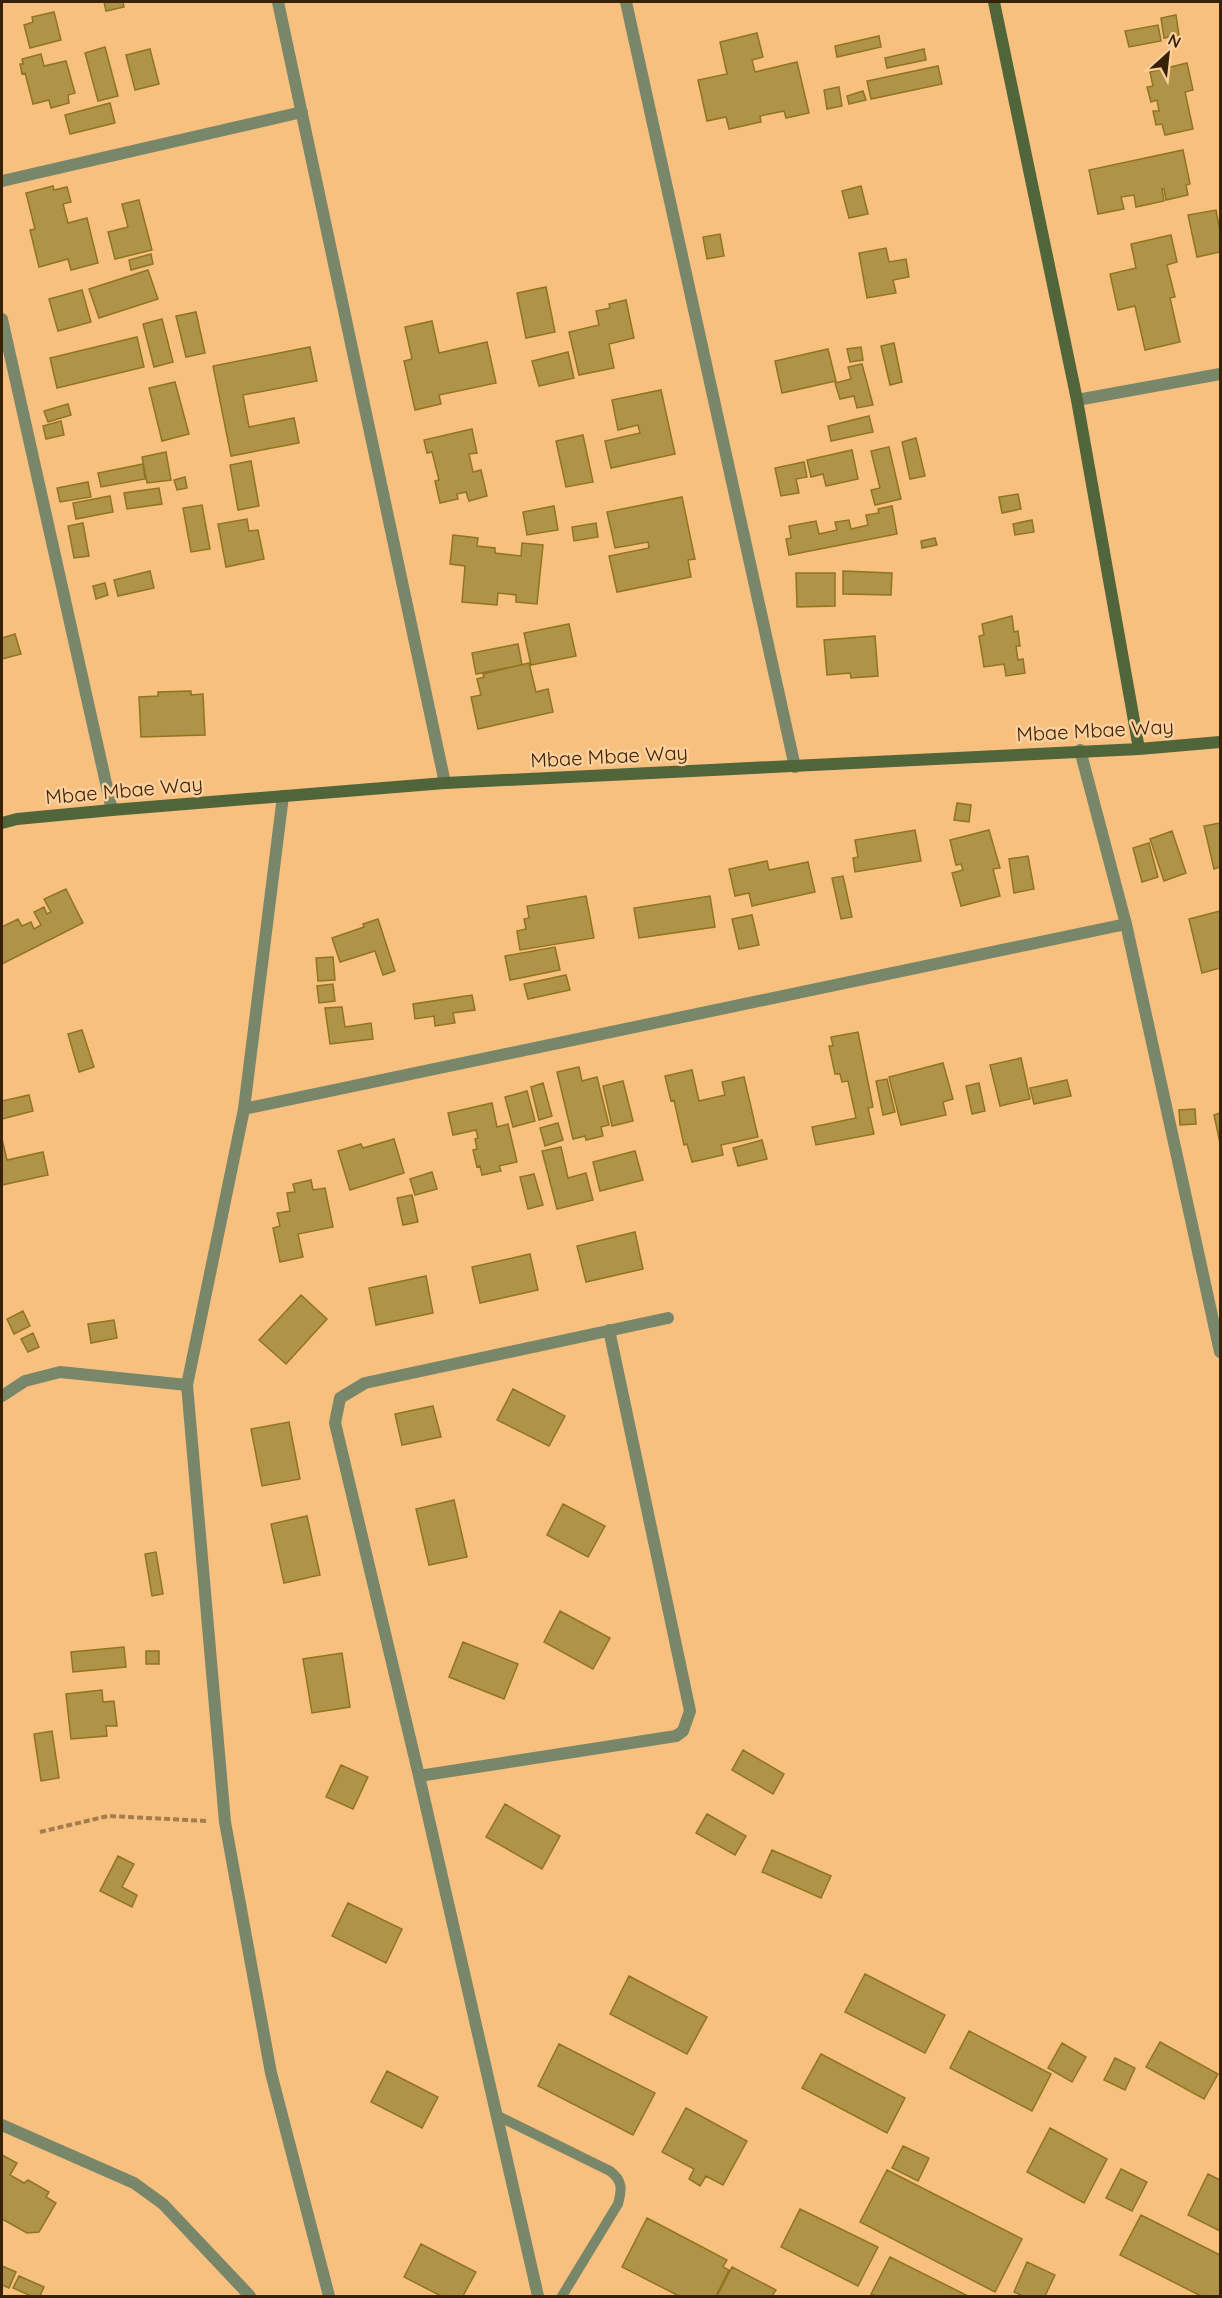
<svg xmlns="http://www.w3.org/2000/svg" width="1222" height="2298" font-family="Quicksand,sans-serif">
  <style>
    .building { fill: #af9348; stroke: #907420; stroke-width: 1.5 }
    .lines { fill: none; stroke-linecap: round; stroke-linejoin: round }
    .path { stroke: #a57c4b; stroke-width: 4; stroke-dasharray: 6 3; stroke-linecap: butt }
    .lane { stroke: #788769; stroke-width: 10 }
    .street { stroke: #788769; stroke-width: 12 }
    .secondary { stroke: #506539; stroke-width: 12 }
    .labels { text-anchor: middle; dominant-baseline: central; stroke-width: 5; stroke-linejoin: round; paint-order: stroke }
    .street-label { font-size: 20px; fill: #382206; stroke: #fdd09d }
  </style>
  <rect width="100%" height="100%" fill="#f8c07f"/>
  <path class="building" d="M104 2H123L124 7 106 11Z
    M54 12 61 40 30 48 24 25 33 22 32 17Z
    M1176 15 1179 35 1164 38 1161 18Z
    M1158 25 1161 41 1129 47 1125 31Z
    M757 33 763 57 752 60 755 72 797 62 809 113 786 118 784 111 760 116 761 122 729 129 726 117 707 121 698 80 727 74 720 42Z
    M879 36 881 47 837 57 835 46Z
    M105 47 118 96 98 101 85 53Z
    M150 49 159 84 135 90 126 55Z
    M924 49 926 60 887 68 885 58Z
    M41 54 44 66 66 61 75 93 68 95 69 103 51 108 49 100 33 104 25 73 22 74 20 64H23L22 59Z
    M1187 63 1193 90 1185 92 1193 129 1165 135 1162 124 1156 125 1153 111H1159L1157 100 1151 102 1147 87 1153 86 1150 72Z
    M938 66 942 84 871 99 867 81Z
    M839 87 842 106 827 109 824 90Z
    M863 91 866 100 849 104 847 96Z
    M110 103 115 123 70 134 65 115Z
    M1183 150 1190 184 1186 185 1188 195 1166 200 1164 189H1162L1164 201 1136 207 1134 195 1121 197 1124 209 1098 214 1089 170Z
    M53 186 54 190 67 187 71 202 63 204 68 223 87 218 98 263 71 270 68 259 39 267 30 230 35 229 26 193Z
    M861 186 868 214 849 218 842 191Z
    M139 200 152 250 115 259 108 232 128 227 122 204Z
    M1216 210 1220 231V252L1197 257 1188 215Z
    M720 234 724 256 707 259 703 237Z
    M1171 235 1177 262 1167 265 1175 297 1170 298 1180 342 1145 350 1135 306 1118 310 1110 274 1136 268 1131 244Z
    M886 248 889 262 906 259 909 277 893 280 896 293 867 298 859 253Z
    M151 254 153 264 131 270 129 260Z
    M148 270 158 299 99 318 89 289Z
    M546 287 555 332 526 338 517 293Z
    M82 290 91 322 58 331 49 299Z
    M626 300 634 338 609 344 614 368 579 375 569 332 599 325 596 311 610 308 609 304Z
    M196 312 205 353 186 357 176 316Z
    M162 319 173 362 154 367 143 324Z
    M432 321 439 353 487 342 496 383 439 395 441 404 415 410 404 361 412 359 405 327Z
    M137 337 144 367 57 388 50 358Z
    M894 343 902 382 890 385 881 346Z
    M310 347 317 381 243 395 249 427 294 418 299 443 231 456 213 366Z
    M861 347 863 360 850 362 847 349Z
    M828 349 836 381 782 393 775 361Z
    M568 352 574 378 539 386 532 361Z
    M862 364 873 405 857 408 854 396 840 399 835 383 851 379 848 367Z
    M175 382 189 434 162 441 149 388Z
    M661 390 675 454 611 468 605 441 640 433 638 425 618 430 612 400Z
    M68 404 71 415 48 422 44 411Z
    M869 416 873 432 831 441 828 426Z
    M61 421 64 435 46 439 43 426Z
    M472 429 477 453 469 454 473 472 481 470 487 496 469 501 466 492 457 494 458 499 440 503 435 481 439 480 432 452 427 453 424 440Z
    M583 435 593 482 566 487 556 441Z
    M916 438 925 476 910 479 902 442Z
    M889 447 901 499 875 505 871 490 880 488 871 451Z
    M852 450 858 479 826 486 823 474 811 477 807 460Z
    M166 452 171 480 147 483 142 457Z
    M251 461 259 506 238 510 230 465Z
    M804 462 807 477 796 479 799 493 781 496 775 468Z
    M143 464 145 479 101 487 98 473Z
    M185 477 187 488 177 490 174 480Z
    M88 482 91 497 60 502 57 488Z
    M159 488 162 504 127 509 124 493Z
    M1018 494 1021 509 1002 513 999 497Z
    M110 496 113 512 76 519 73 503Z
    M682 497 695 559 688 560 691 577 617 592 609 556 649 548 648 542 615 548 607 512Z
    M202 505 210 549 191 552 183 508Z
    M554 506 558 530 527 535 523 512Z
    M892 506 897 534 789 555 786 539 791 538 789 526 816 521 819 534 837 530 835 522 849 520 851 529 868 525 866 515 879 513 878 509Z
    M247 519 249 531 258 530 264 559 226 567 218 524Z
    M1032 520 1034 532 1015 535 1013 524Z
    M83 523 89 556 74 558 68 526Z
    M596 523 598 537 574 541 572 527Z
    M453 535 478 538 477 546 495 548V553L521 556 522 543 543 545 537 604 516 602V595L498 593 497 605 462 602 465 566 450 564Z
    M935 538 937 545 922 548 921 541Z
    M150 571 154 588 118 596 114 580Z
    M843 571 892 573 891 595 843 594Z
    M796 573H835V606L797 607Z
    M105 583 108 595 96 599 93 586Z
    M1012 616 1014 632 1018 631 1020 646H1016L1018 660 1023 659 1025 673 1006 676 1004 664 984 667 979 636 984 635 982 624Z
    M569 624 576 656 531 665 524 633Z
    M15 634 21 654 2 659V638Z
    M875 636 878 676 851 678 850 673 827 675 824 640Z
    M518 644 522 665 476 674 472 653Z
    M529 663 536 692 548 689 553 712 478 729 471 697 481 695 477 679 484 677 483 674Z
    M191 691V695L203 694 205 735 141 737 139 697 158 696V692Z
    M957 803 971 805 969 822 954 820Z
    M1220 823V867L1214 869 1204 826Z
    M915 830 921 861 855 872 853 858 858 857 855 840Z
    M989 830 1000 868 993 869 1000 896 961 906 952 873 963 870 961 864 956 865 950 840Z
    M1172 831 1186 873 1164 881 1150 839Z
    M1149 843 1158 877 1142 882 1133 848Z
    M1028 856 1034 889 1014 893 1009 859Z
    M767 861 769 870 808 862 815 892 752 906 749 893 735 896 729 869Z
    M843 876 852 917 841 919 832 878Z
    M66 889 83 923 2 964V927L18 919 22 926 31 922 34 929 41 925 34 912 44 907 47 914 51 912 44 899Z
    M586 896 594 938 520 950 517 931 526 929 524 919 529 918 527 906Z
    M710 896 715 927 639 938 634 908Z
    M1220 911V968L1202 973 1189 919Z
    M752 915 759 945 739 949 732 919Z
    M378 919 395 971 383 975 375 951 340 962 332 938 364 927 363 924Z
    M555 947 560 970 510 980 505 956Z
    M333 957 335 980 318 981 316 958Z
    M566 975 570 990 528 999 524 984Z
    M333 984 335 1001 319 1003 317 986Z
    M472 995 475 1010 453 1013 455 1023 435 1026 434 1016 415 1019 413 1004Z
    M342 1007 345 1027 371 1023 373 1039 330 1044 325 1008Z
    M82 1030 94 1067 79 1072 68 1034Z
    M858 1032 873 1107 868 1108 874 1134 816 1145 812 1127 856 1118 848 1081 842 1082 840 1074H835L829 1046H833L831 1037Z
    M1021 1058 1030 1099 1000 1106 990 1065Z
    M943 1063 953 1099 943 1102 946 1115 901 1125 889 1077Z
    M579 1067 582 1081 597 1077 609 1125 601 1127 603 1136 586 1140 585 1136 573 1139 557 1072Z
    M692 1070 699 1101 725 1095 722 1082 744 1077 758 1137 721 1145 723 1155 692 1162 687 1144 684 1145 674 1100 671 1101 665 1076Z
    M887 1079 895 1112 883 1115 876 1081Z
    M1067 1080 1071 1096 1034 1104 1030 1088Z
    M623 1081 633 1121 612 1126 603 1086Z
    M543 1083 552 1116 539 1120 531 1087Z
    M979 1083 985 1111 972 1114 966 1086Z
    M527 1091 535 1121 513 1127 505 1097Z
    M29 1095 33 1111 2 1119V1101Z
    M492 1103 497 1127 508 1124 517 1162 499 1166 501 1171 482 1175 480 1166 477 1167 473 1150 477 1149 475 1139 478 1138 476 1130 453 1135 448 1113Z
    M1195 1109 1196 1124 1180 1125 1179 1110Z
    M1220 1113V1143L1214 1115Z
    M558 1123 563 1140 545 1146 540 1128Z
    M2 1139 7 1160 43 1152 48 1175 2 1185Z
    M394 1139 404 1173 350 1190 338 1151 361 1144 363 1148Z
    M762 1140 767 1159 738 1166 733 1148Z
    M561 1147 568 1178 586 1173 593 1200 557 1209 542 1151Z
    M635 1151 643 1180 600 1191 593 1162Z
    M432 1172 437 1189 415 1195 410 1179Z
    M534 1174 543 1205 528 1209 520 1177Z
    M311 1180 313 1190 325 1188 333 1227 298 1234 303 1257 280 1262 273 1228 280 1226 277 1213 290 1211 287 1193 295 1192 293 1184Z
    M412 1195 418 1222 403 1225 397 1198Z
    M635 1232 643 1269 586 1282 577 1246Z
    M530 1254 538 1290 480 1303 472 1267Z
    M426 1276 433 1313 376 1325 369 1288Z
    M301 1295 327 1319 286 1364 259 1340Z
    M23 1311 30 1326 14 1334 7 1319Z
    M114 1320 117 1338 91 1343 88 1324Z
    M33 1333 39 1347 28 1352 21 1339Z
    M513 1389 565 1416 549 1446 497 1420Z
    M433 1406 441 1437 402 1445 395 1414Z
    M289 1422 300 1479 262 1486 251 1429Z
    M454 1500 467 1557 429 1565 416 1509Z
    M563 1504 605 1526 588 1557 547 1535Z
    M307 1516 320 1575 284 1583 271 1524Z
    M156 1552 163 1594 152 1596 145 1554Z
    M560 1611 610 1638 593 1669 544 1642Z
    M463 1642 518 1664 504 1699 449 1677Z
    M124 1647 126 1667 73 1672 71 1652Z
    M146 1651H159V1664H146Z
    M342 1653 350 1707 312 1713 303 1659Z
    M102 1690 103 1702 114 1701 117 1726H106L107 1736 71 1739 66 1694Z
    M52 1731 59 1778 41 1781 34 1734Z
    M743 1750 784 1774 773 1794 732 1770Z
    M341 1765 368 1777 353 1809 326 1797Z
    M505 1804 560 1836 542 1869 486 1837Z
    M707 1814 746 1836 735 1855 696 1833Z
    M772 1850 831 1876 821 1898 762 1872Z
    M118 1856 134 1864 122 1887 137 1895 132 1907 100 1891Z
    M348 1903 402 1929 386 1963 332 1936Z
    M865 1974 945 2015 925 2053 845 2012Z
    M629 1976 707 2017 687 2054 610 2014Z
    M969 2031 1051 2074 1032 2111 950 2068Z
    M1160 2042 1218 2074 1204 2099 1146 2067Z
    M1062 2043 1086 2057 1072 2082 1048 2068Z
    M559 2044 655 2093 633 2135 538 2086Z
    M821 2054 905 2098 887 2133 802 2088Z
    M1115 2058 1135 2068 1125 2090 1104 2080Z
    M387 2071 438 2097 422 2128 371 2102Z
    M686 2108 747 2141 723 2185 706 2176 700 2186 689 2179 694 2169 662 2152Z
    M1050 2128 1107 2159 1084 2203 1027 2172Z
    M903 2146 929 2158 918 2181 892 2168Z
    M2 2155 17 2163 10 2175 24 2183 28 2180 49 2192 46 2197 56 2203 39 2232 27 2233 2 2219Z
    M1121 2169 1147 2182 1132 2211 1106 2198Z
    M887 2170 1022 2239 995 2292 860 2222Z
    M1208 2174 1220 2180V2231L1188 2215Z
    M800 2209 878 2247 858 2286 781 2247Z
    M1141 2215 1220 2255V2296H1201L1120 2255Z
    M647 2218 727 2260 723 2267 729 2270 716 2296H679L622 2267Z
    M421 2244 476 2272 463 2296H441L404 2277Z
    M890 2257 968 2296H876L871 2294Z
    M1027 2262 1055 2275 1045 2296H1023L1014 2292Z
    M2 2266 16 2272 9 2288 2 2285Z
    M732 2267 776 2290 772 2296H717Z
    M19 2276 44 2287 40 2296H31L13 2288Z"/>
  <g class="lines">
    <path class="path" d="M40 1832 108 1816 208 1821"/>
    <path class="lane" d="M496 2115 610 2171C623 2181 622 2189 618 2204L562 2296"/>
    <path class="street" d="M278 2 445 783
      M626 2 795 767
      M2 181 302 112
      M2 319 112 810
      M1077 400 1220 374
      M1080 750 1126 924 1220 1352
      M283 796 244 1109 187 1385 225 1822 271 2073 329 2296
      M244 1109 1126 924
      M2 1396 25 1381 60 1372 187 1385
      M419 1776 676 1736 683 1731 690 1711 609 1330
      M2 2125 134 2183 163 2204 250 2296
      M538 2296 419 1776 335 1423 340 1398 365 1383 668 1318"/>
    <path class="secondary" d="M994 2 1077 400 1139 749
      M2 823 17 819 112 810 445 783 1139 749 1220 742"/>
  </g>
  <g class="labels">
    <g class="street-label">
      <text transform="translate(1095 730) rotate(-3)">Mbae Mbae Way</text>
      <text transform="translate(609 756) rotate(-3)">Mbae Mbae Way</text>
      <text transform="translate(124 790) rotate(-5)">Mbae Mbae Way</text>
    </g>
  </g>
  <rect width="1222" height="2298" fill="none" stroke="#382206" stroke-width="6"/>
  <g transform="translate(1168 54) rotate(27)" stroke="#fdd09d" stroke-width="4.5" paint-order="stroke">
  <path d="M0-4.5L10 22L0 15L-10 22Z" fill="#382206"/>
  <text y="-9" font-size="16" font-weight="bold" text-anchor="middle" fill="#382206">N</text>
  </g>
</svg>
